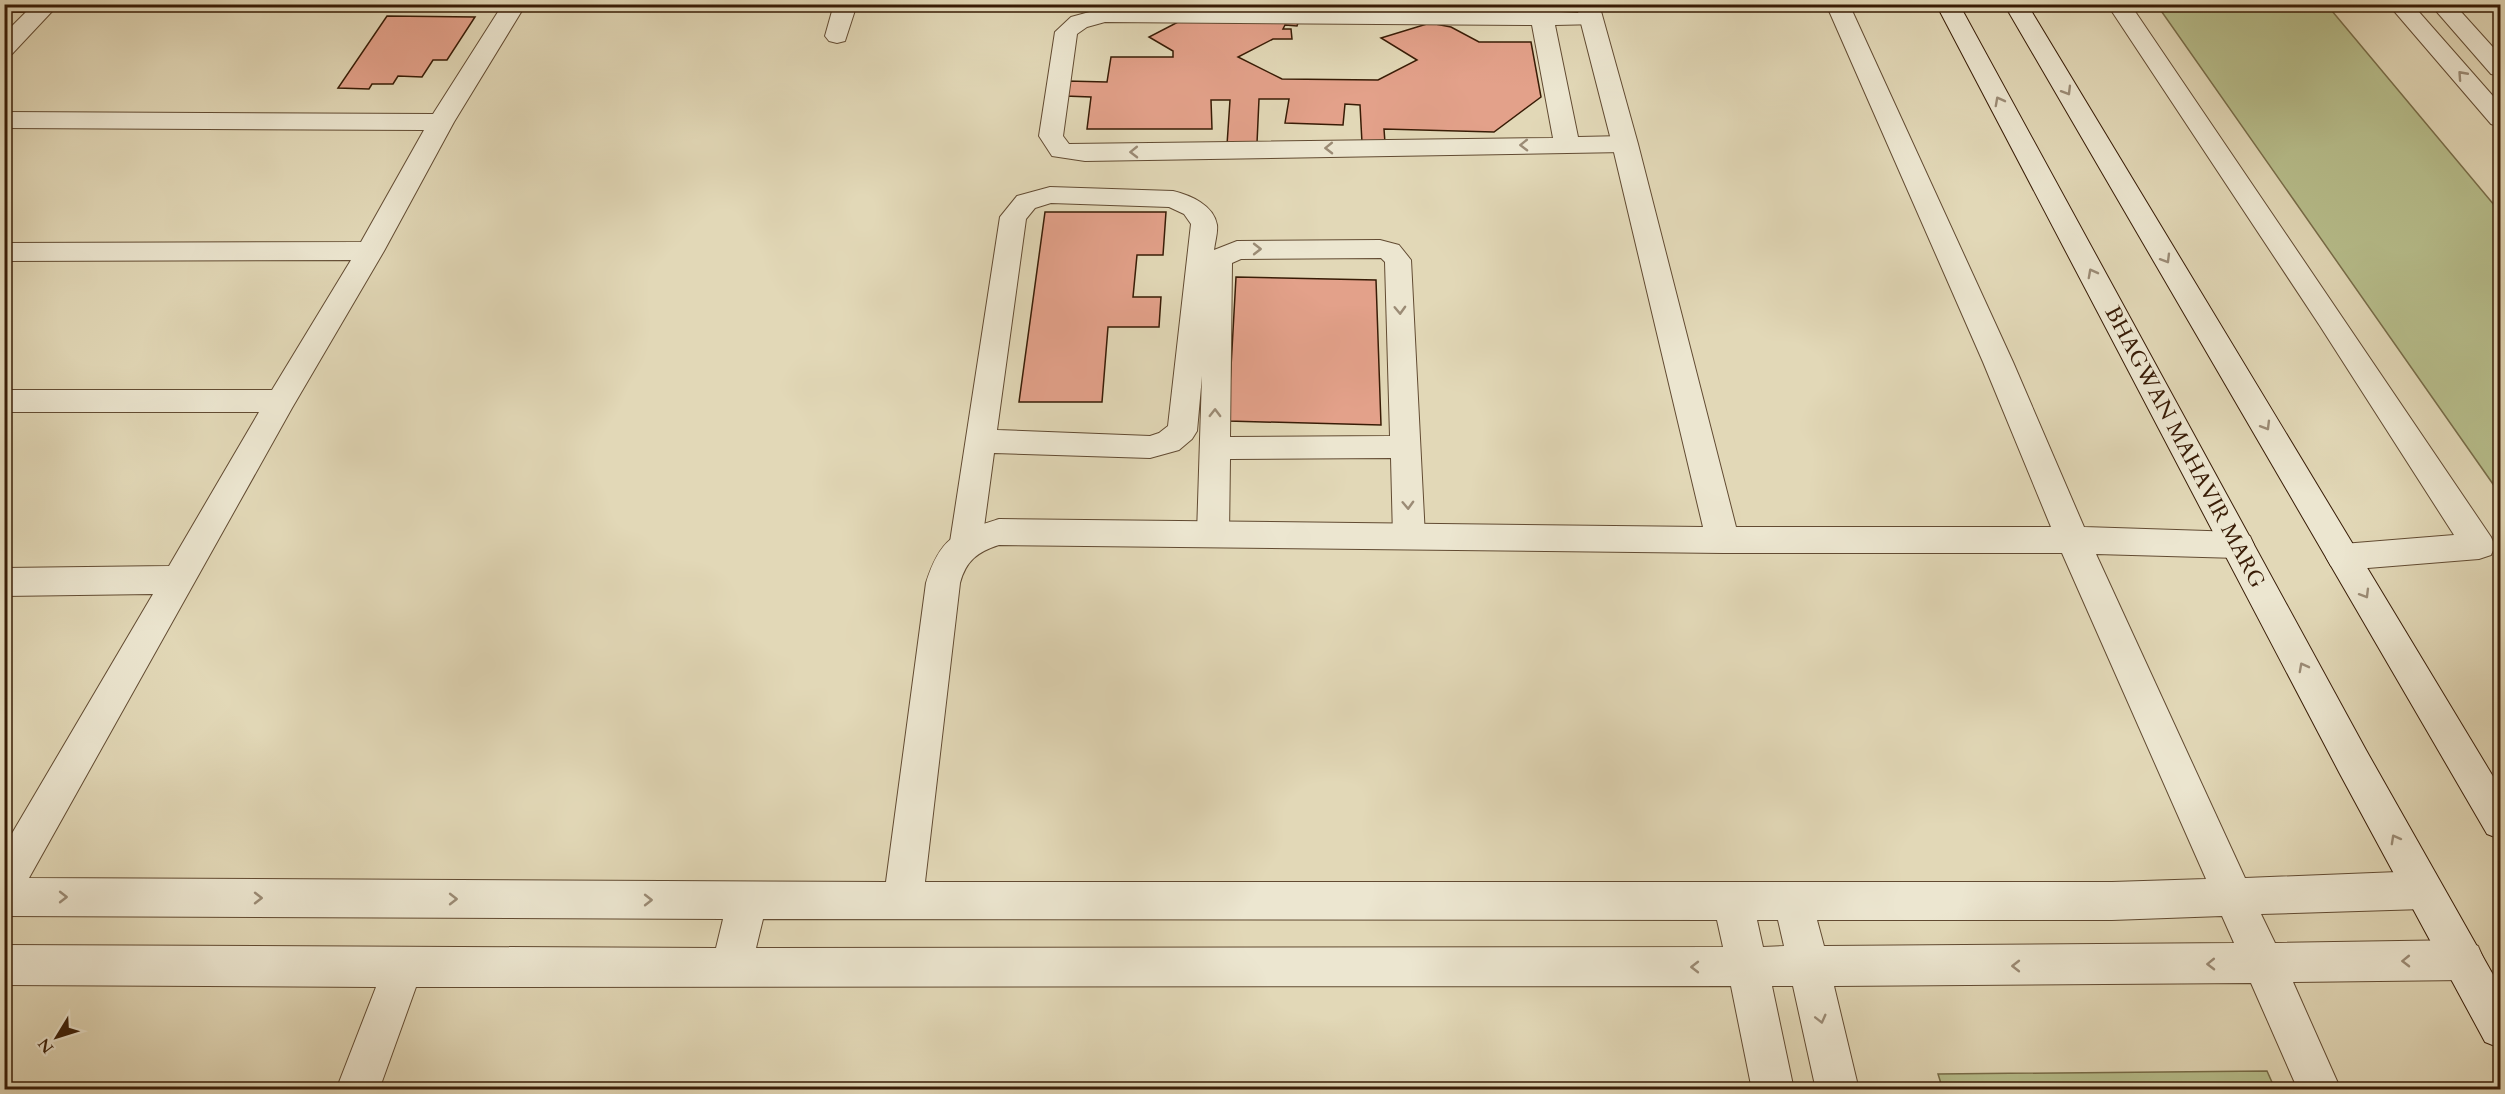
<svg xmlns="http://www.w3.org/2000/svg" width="2505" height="1094" font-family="Cardo,serif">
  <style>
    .green { fill: #b7be8c; stroke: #786d49; stroke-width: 1.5 }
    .building { fill: #e3a18a; stroke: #381c06; stroke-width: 1.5 }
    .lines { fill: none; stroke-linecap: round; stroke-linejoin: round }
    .lane-casing { stroke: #624b32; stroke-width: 2 }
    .street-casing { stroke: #624b32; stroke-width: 2 }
    .secondary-casing { stroke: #381c06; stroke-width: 2 }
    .lane { fill: #ece6d0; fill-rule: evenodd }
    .street { fill: #ece6d0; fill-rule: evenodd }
    .secondary { fill: #ece6d0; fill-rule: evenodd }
    .oneway { stroke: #9b8b75 }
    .labels { text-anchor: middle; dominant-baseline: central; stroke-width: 4.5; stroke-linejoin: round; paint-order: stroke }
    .street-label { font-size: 22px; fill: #381c06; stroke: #ece6d0 }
  </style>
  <rect width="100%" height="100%" fill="#e2d8b7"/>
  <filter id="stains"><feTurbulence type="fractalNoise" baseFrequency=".00333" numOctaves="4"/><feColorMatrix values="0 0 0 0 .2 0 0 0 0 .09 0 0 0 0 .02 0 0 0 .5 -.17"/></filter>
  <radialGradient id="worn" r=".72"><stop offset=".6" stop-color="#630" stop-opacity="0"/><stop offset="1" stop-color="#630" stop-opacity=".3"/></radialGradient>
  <path class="green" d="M2157 5H2327L2500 212V494Z
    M2267 1071 2275 1089 1943 1090 1938 1074Z
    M264 1083 261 1090 4 1089 5 1086Z"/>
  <path class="building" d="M387 16 475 17 447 60H433L422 77 398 76 393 84H372L369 89 338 88Z
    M1178 22 1298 23 1297 26 1285 25 1283 29H1291L1292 39H1273L1238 57 1282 79 1378 80 1417 60 1381 38 1430 23 1451 27 1479 42H1531L1541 97 1494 132 1384 129 1385 143H1362L1360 105 1345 104 1343 125 1285 123 1289 99H1259L1257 143 1227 145 1230 100H1211L1212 129H1087L1091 97 1065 96 1067 81 1107 82 1111 57H1173V51L1149 37Z
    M1045 212H1166L1163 255H1137L1133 297H1161L1159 327H1108L1102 402H1019Z
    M1236 277 1376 280 1381 425 1228 421Z"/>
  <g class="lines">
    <defs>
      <path id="lane" d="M1104 8 1542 11 1599 14 1602 19 1599 24 1555 25 1578 137 1625 136 1634 139 1637 144 1634 149 1625 152 1085 161 1052 156 1039 136 1055 32 1071 17ZM1105 22 1532 25 1553 138 1069 144 1063 136 1077 34 1087 27Z
        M1050 187 1173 191C1190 195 1214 205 1217 225 1218 232 1215 242 1214 250L1237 241 1380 240 1399 245 1411 260 1425 537 1420 546 1409 549 1398 546 1393 537 1391 458 1230 459 1229 534 1224 543 1213 546 1202 543 1197 534 1202 376 1197 431 1192 439 1179 450 1150 458 994 453 982 542 977 551 966 555 955 551 950 542 1000 217 1017 196ZM1051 203 1169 207 1184 214 1191 224 1168 426 1159 433 1150 436 997 430 1026 219 1035 208ZM1381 258 1385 262 1390 436 1230 437 1232 263 1241 259Z"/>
      <path id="street" d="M4 4H57L58 5 12 54 4 56V34L26 12H4Z
        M503 4H526L454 122 384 251 292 408 29 878 886 882 926 583C941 536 955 533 999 519L1703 527 1612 144 1576 4H1599L1638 144 1736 527H2051L1983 362 1826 4H1849L2013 362 2084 527 2238 532 2250 536 2254 545 2250 554 2238 558 2096 554 2245 878 2423 871 2437 877 2443 890 2437 903 2423 909 2261 914 2275 943 2464 940 2478 946 2484 960 2478 974 2464 980 2293 982 2341 1090H2298L2251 983 1834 986 1859 1090H1816L1793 986H1772L1794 1090H1752L1731 986 416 987 379 1090H336L376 987 4 985V945L716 948 723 919 4 916V847L153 594 4 596V568L169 566 259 412H4V390H272L351 260 4 261V243L361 242 424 130 4 128V112L433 114ZM999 545 1723 553H2062L2206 879 2112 882H925L960 583C966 561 977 552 999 545ZM2222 916 2234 943 1824 946 1817 920H2112ZM763 919 1717 920 1723 947 756 948ZM1757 920H1778L1784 946 1763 947Z
        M834 4H857L845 41 837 43 829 41 825 36Z
        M2107 4H2130L2491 537 2495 546 2491 555 2479 559 2343 570 2331 566 2326 557 2331 548 2343 544 2454 535 2320 326Z
        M2388 4H2412L2500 104V127L2491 124Z
        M2430 4H2454L2500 55V76L2491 74Z"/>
      <path id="secondary" d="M1936 4H1959L2366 750 2500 987V1048L2485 1042 2340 774Z
        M2004 4H2027L2500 788V839L2487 834Z"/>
    </defs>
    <use href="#lane" class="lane-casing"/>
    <use href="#street" class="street-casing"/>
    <use href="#secondary" class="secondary-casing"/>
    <use href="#lane" class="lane"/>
    <use href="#street" class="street"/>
    <use href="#secondary" class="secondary"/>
  </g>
  <defs><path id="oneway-chevron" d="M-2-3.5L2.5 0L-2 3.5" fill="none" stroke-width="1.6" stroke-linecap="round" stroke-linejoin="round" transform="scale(1.5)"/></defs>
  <g class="oneway">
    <use href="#oneway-chevron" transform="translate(2462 75) rotate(-132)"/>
    <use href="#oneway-chevron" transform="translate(2067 91) rotate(59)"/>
    <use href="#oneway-chevron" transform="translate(1999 101) rotate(-118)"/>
    <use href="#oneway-chevron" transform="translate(1524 145) rotate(179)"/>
    <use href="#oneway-chevron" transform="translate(1329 148) rotate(179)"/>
    <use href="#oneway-chevron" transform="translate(1134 152) rotate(179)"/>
    <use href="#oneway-chevron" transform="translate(1257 249)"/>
    <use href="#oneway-chevron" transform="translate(2166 259) rotate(59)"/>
    <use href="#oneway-chevron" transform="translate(2092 273) rotate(-118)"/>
    <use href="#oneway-chevron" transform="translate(1400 310) rotate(88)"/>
    <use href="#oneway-chevron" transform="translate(1215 413) rotate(-89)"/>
    <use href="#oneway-chevron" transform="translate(2266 426) rotate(59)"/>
    <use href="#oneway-chevron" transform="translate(1408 505) rotate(88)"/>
    <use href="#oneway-chevron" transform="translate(2365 594) rotate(59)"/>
    <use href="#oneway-chevron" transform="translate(2303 667) rotate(-118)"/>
    <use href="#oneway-chevron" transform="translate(2395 839) rotate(-119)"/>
    <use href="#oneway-chevron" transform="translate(63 897)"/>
    <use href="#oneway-chevron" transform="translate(258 898)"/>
    <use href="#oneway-chevron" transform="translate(453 899)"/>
    <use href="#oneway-chevron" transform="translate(648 900)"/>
    <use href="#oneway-chevron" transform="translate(2406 961) rotate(179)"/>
    <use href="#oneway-chevron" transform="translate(2211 964) rotate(179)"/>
    <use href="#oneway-chevron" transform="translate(2016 966) rotate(180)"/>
    <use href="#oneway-chevron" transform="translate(1695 967) rotate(180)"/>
    <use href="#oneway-chevron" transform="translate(1821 1019) rotate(76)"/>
  </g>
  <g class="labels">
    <g class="street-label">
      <text transform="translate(2185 447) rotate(62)">BHAGWAN MAHAVIR MARG</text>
    </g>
  </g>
  <rect width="2505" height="1094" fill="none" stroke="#e2d8b7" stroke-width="24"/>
  <rect x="6" y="6" width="2493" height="1082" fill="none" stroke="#381c06" stroke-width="3"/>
  <rect x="12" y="12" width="2481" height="1070" fill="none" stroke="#381c06" stroke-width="1.5"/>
  <g transform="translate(57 1037) rotate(232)" stroke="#ece6d0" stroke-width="4.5" paint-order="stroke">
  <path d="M0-4.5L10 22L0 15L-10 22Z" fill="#381c06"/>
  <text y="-9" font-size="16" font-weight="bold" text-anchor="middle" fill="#381c06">N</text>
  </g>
  <rect width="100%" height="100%" filter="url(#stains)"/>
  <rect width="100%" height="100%" fill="url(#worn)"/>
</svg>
